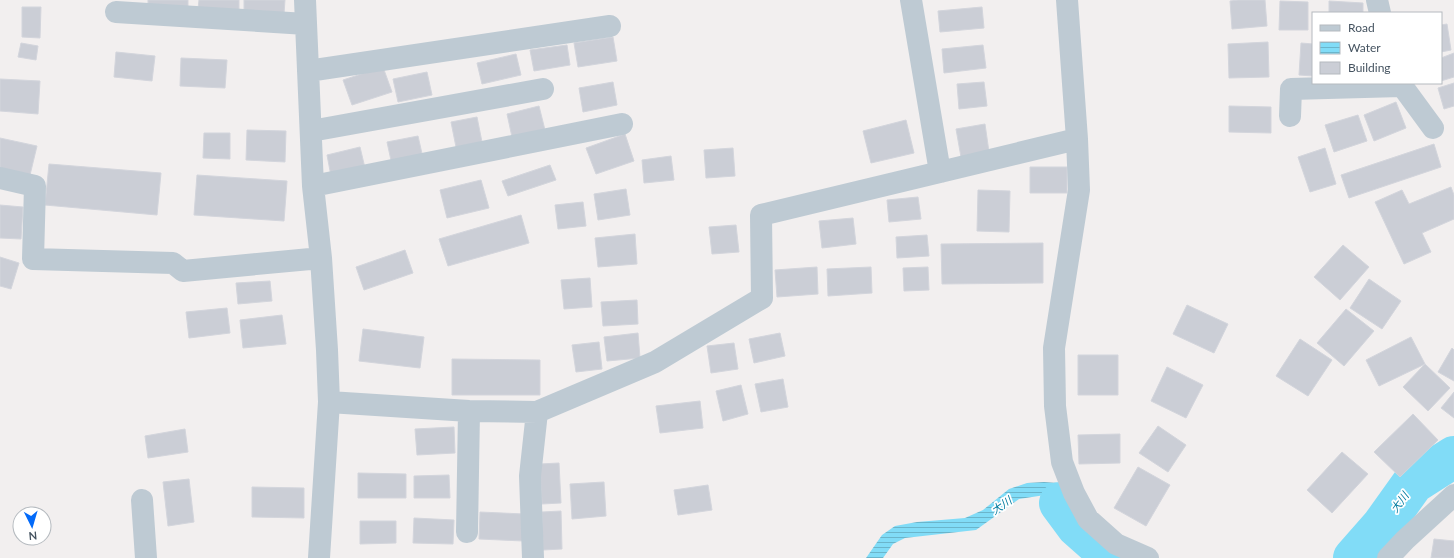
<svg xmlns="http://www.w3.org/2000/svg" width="1454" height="558" font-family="Lato,'Noto Sans JP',sans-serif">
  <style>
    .water { fill: url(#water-rules) }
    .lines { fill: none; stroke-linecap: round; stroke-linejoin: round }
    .river { stroke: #81dcf7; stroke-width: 42 }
    .building { fill: #cbced6; stroke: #d3d5dc }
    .minor { stroke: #becad3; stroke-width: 22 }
    .labels { text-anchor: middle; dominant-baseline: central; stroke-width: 3.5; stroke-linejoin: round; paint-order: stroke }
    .water-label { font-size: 11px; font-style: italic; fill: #037b9f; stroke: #fff }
  </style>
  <defs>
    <pattern id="water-rules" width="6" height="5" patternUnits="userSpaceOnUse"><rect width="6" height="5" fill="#81dcf7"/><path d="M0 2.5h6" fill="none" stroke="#6bb5cb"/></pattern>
  </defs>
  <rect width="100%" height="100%" fill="#f2efef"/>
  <path class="water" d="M1440 458 1444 469V474L1417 492 1402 483 1419 469Z
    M1044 482 1058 483 1063 498 1077 520 1100 538 1099 555 1045 495 1019 499 976 530 905 538 893 544 883 558H866L882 535 895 526 917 522 965 518 983 510 1009 489 1027 483Z
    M1393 493 1406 503 1385 536 1368 558H1344L1357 543Z"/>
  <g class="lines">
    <path class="river" d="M1060 503 1077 526 1113 558
      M1354 558 1383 525 1413 483 1454 457"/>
  </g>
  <path class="building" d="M148 0H188V8L148 5Z
    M199 0H239V11L198 9Z
    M244 0H285L284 14 244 12Z
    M1238 0H1265L1267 26 1232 29 1230 1Z
    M1280 1 1308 2V30H1279Z
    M1329 1 1363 3V13H1329Z
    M22 7H41L40 38 22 37Z
    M982 7 984 28 940 32 938 11Z
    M1447 24 1451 50 1441 52V25Z
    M613 37 617 61 578 67 574 43Z
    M1268 42 1269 77 1229 78 1228 44Z
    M21 43 38 46 36 60 18 57Z
    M1301 43 1313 44V76L1299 75Z
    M567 45 570 65 534 71 530 50Z
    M983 45 986 68 944 73 942 49Z
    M116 52 155 56 152 81 114 77Z
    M1454 53V77L1441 81V58Z
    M516 54 521 75 482 84 477 63Z
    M181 58 227 60 225 88 180 86Z
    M383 67 392 92 352 105 343 80Z
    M427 72 432 95 398 102 393 79Z
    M0 79 40 81 38 114 0 111Z
    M613 82 617 105 583 112 579 88Z
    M984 82 987 106 959 109 957 84Z
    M1454 83V106L1444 109 1438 88Z
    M1396 102 1406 128 1374 141 1364 115Z
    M539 106 545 130 512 137 507 114Z
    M1229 106 1271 107V133L1229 132Z
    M1358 115 1367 141 1334 152 1325 125Z
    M477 117 482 142 456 147 451 122Z
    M906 120 914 153 871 163 863 131Z
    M985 124 989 152 961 157 956 129Z
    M247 130 286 131 285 162 246 160Z
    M204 133H230V159L203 158Z
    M625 134 634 161 596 174 586 148Z
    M418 136 423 158 392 165 387 142Z
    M0 138 37 146 30 175 0 168Z
    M1434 144 1441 167 1349 198 1341 175Z
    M360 147 365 168 331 176 327 155Z
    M733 148 735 176 706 178 704 150Z
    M1325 148 1336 184 1310 192 1298 157Z
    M671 156 674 180 644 183 642 160Z
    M49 164 161 173 157 215 45 205Z
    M550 165 556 180 508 196 502 181Z
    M1030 167H1067V193H1030Z
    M197 175 287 181 284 221 194 215Z
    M481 180 489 208 447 218 440 190Z
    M1451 187 1454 195V219L1422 233 1431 252 1404 264 1375 202 1402 190 1409 204Z
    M626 189 630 215 598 220 594 194Z
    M978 190 1010 191 1009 232 977 231Z
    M918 197 921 219 889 222 887 200Z
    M583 202 586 226 558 229 555 205Z
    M0 205 23 207 21 239 0 238Z
    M521 215 529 243 448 266 439 239Z
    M853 218 856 244 822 248 819 221Z
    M736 225 739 252 712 254 709 227Z
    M635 234 637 264 598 267 595 238Z
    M927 235 929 256 897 258 896 237Z
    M1043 243V283L942 284 941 244Z
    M1343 245 1369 267 1340 300 1314 277Z
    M405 250 413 273 364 290 356 267Z
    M0 257 19 263 11 289 0 286Z
    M817 267 818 294 777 297 775 270Z
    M871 267 872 293 828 296 827 269Z
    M928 267 929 290 904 291 903 268Z
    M590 278 592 307 564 309 561 280Z
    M1369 279 1401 301 1382 329 1350 308Z
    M270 281 272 301 238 304 236 283Z
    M637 300 638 324 603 326 601 302Z
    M1187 305 1228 324 1214 353 1173 334Z
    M227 308 230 333 189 338 186 312Z
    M1346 309 1374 331 1344 366 1317 343Z
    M282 315 286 344 243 348 240 320Z
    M363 329 424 337 420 368 359 361Z
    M638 333 640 358 607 361 604 337Z
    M780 333 785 356 754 363 749 339Z
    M1411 337 1425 364 1379 386 1366 360Z
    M1300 339 1332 360 1308 396 1276 376Z
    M599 342 602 369 576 372 572 345Z
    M734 343 738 369 711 373 707 346Z
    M1452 348 1454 350V381L1438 372Z
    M1078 355H1118V395H1078Z
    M452 359 540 360V395H452Z
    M1425 364 1450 388 1428 411 1403 387Z
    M1167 367 1203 385 1186 418 1151 401Z
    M783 379 788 407 761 412 755 384Z
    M741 385 748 414 723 421 716 391Z
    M1454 392V418L1441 408Z
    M700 401 703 428 660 433 656 406Z
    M1413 414 1438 440 1400 477 1374 452Z
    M1158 426 1186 445 1168 472 1139 453Z
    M454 427 455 453 417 455 415 429Z
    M185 429 188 452 148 458 145 436Z
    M1120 434V463L1079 464 1078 435Z
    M1342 452 1368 474 1332 513 1307 490Z
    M559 463 561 503 542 504 540 464Z
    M1138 467 1170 485 1146 526 1114 508Z
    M358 473 406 474V498H358Z
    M449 475 450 498H414V476Z
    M189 479 194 522 168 526 163 482Z
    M604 482 606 516 572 519 570 484Z
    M708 485 712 510 678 515 674 490Z
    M252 487 304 488V518L252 517Z
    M561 511 562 549 543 550 542 512Z
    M480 512 524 514 523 541 479 539Z
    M414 518 454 520 453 544 413 543Z
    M360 521H396V543L360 544Z
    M1434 539 1454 541V558H1431Z"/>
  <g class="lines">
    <path class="minor" d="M305 0 313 186 321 258 327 350 329 402 319 558
      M911 0 940 172
      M1067 0 1077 139 1079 190 1054 348 1055 406 1062 462 1074 493 1088 519 1116 544 1148 558
      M1377 0 1380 13
      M116 12 306 24
      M308 71 610 26
      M1400 83 1433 128
      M1290 116 1291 89 1401 86
      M311 131 543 89
      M0 178 35 186 33 259 173 263 183 271 321 258
      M313 186 622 124
      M329 402 469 411 537 412 655 362 762 298 761 215 1077 139
      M142 500 146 558
      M467 532 469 411
      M533 558 530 476 537 412
      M1388 558 1405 540 1454 495"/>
  </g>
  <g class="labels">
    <g class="water-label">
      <text transform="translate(1399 502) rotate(-54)">大川</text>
      <text transform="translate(1001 505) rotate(-34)">大川</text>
    </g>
  </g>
  <rect x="1312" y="12" width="130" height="72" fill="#ffffff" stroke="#b5babf"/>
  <rect x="1320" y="25" width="20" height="6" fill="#becad3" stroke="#b5babf"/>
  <text x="1348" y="32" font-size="12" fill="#455360">Road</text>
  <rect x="1320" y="42" width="20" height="12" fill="url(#water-rules)" stroke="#b5babf"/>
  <text x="1348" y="52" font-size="12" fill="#455360">Water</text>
  <rect x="1320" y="62" width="20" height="12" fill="#cbced6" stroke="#b5babf"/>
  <text x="1348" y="72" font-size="12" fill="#455360">Building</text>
  <g transform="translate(32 526) rotate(175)"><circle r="19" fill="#ffffff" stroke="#b5babf"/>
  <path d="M0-3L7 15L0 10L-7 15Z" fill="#036af9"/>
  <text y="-6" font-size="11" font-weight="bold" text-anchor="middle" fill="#455360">N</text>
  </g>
</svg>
